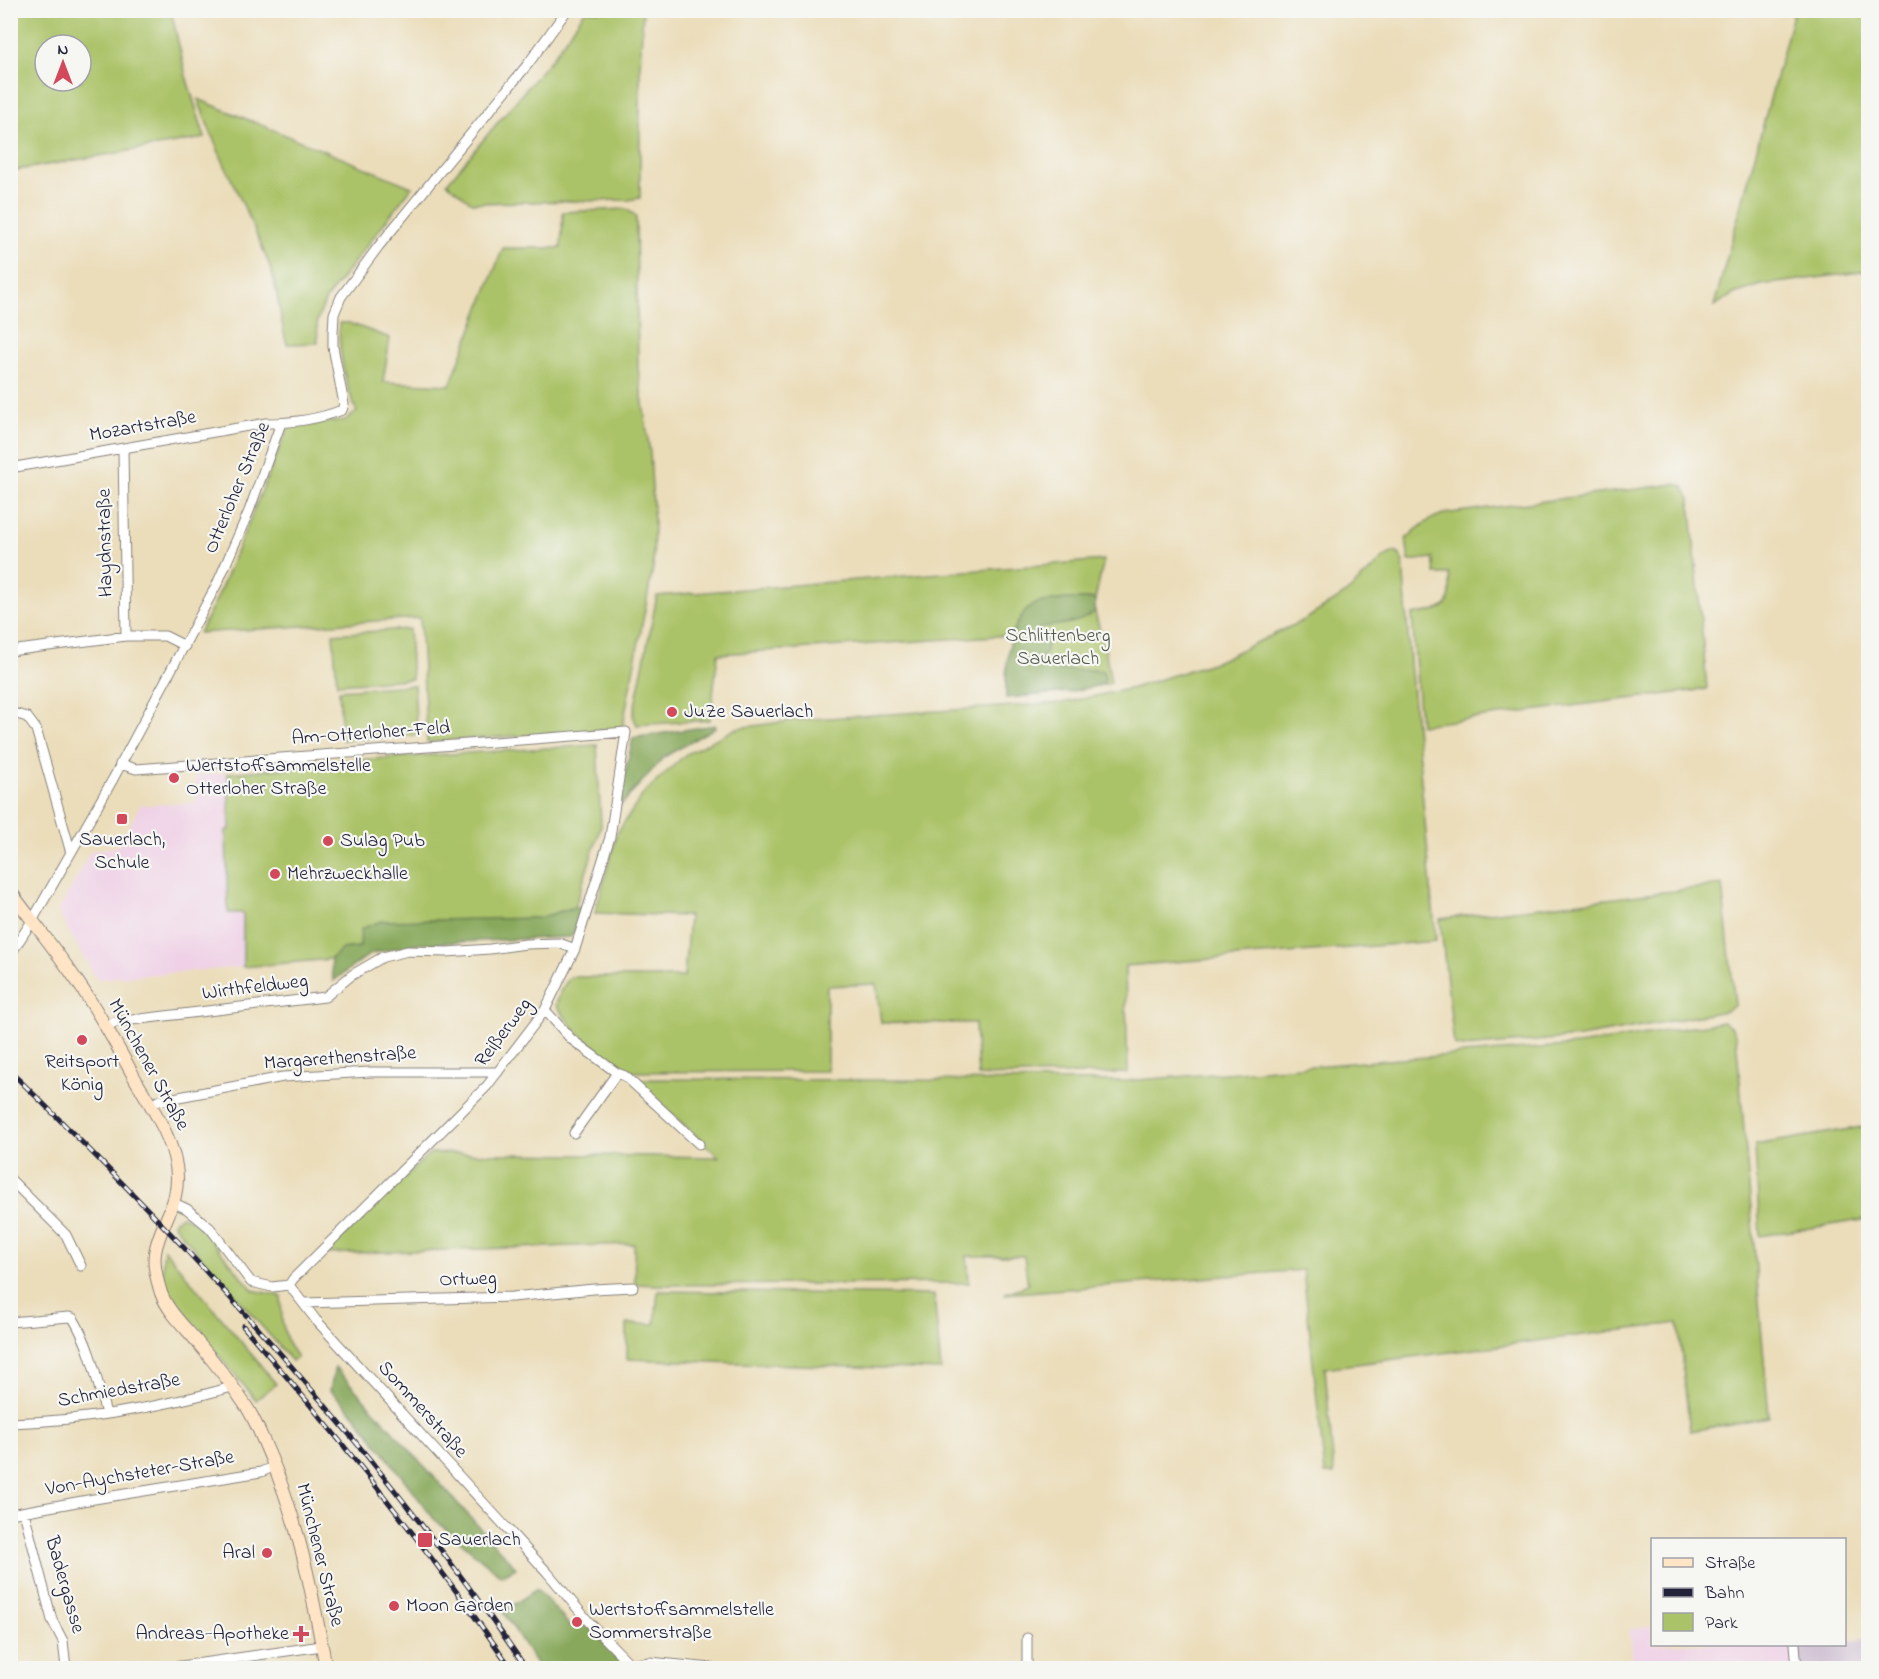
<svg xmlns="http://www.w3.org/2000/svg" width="1879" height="1679" font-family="'Indie Flower',sans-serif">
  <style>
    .built { fill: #efd0e6 }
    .industrial { fill: #cdbed2 }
    .green { fill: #abc368; stroke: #667252; stroke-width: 1.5; fill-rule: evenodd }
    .forest { fill: #88a95c; stroke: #55664c; stroke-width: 1.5 }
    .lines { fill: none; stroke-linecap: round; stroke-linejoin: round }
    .minor-casing { stroke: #86807a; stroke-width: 11 }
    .secondary-casing { stroke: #86807a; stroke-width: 14 }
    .minor { stroke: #fff; stroke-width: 9 }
    .secondary { stroke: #ffe4c6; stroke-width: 12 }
    .rail-casing { stroke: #22223b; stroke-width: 5 }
    .rail { stroke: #f6f6f2; stroke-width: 3; stroke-dasharray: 9; stroke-linecap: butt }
    .poi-dot { fill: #d1495b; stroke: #f6f6f2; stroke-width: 2 }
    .labels { text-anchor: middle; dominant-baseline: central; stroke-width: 4.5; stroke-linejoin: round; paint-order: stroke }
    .street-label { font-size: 20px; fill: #22223b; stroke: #f6f6f2 }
    .park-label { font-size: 20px; fill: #525a4b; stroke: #f6f6f2 }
    .poi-label { font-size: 20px; fill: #22223b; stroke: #f6f6f2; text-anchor: start }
  </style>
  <rect width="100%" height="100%" fill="#f6f6f2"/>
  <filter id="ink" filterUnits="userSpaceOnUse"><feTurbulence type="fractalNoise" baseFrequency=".0167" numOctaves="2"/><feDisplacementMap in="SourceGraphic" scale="12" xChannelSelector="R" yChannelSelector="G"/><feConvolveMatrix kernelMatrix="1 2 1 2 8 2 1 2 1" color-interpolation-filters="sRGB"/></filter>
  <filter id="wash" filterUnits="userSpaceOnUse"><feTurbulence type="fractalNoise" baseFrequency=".008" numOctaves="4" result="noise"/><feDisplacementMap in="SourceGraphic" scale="24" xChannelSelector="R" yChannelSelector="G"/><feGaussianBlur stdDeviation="1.35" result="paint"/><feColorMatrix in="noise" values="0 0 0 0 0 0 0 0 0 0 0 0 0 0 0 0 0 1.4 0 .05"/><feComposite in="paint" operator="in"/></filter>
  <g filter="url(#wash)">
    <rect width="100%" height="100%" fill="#ebddba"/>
    <path class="built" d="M228 773 230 830 226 831 228 912 243 913V967L96 979 58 912 91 851 119 846 140 805 196 803V775Z
      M1652 1627V1644H1802L1814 1647 1844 1644 1845 1642 1868 1639V1668H1633L1630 1629Z"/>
    <path class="industrial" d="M1868 1639V1668H1800L1799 1645 1814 1647 1844 1644 1845 1642Z"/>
    <path class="green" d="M11 10 171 11 186 76 205 138 11 171ZM45 45H81V81H45Z
      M585 11H643L640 68V198L628 200 472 203 447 183 552 58Z
      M1860 11 1868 14V271L1761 285 1734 294 1714 306 1794 11Z
      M198 99 412 187 326 299 317 321 318 343 287 344C279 318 279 290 269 264 247 208 217 156 198 99Z
      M626 209 636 216 638 368 650 453 654 522 653 568 622 729 427 742 420 618 199 633 217 598 288 428 345 420 357 412C344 383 339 354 339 323H349L390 338 383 382 450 385 503 248H561L563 212Z
      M1675 484 1683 486 1690 499 1707 689 1420 725 1412 615C1445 609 1454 611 1449 574H1435L1433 558 1409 561 1406 539C1417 528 1428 519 1443 514Z
      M1394 552 1399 554 1403 562 1410 662 1436 941 1125 966 1128 1073 978 1076 975 1023H881L876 984 827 986V1071L625 1072 576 1032 556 1005 561 990 570 977H684L689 916 595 913 617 833 644 793 686 754 737 728 797 720 1062 703 1133 688 1218 661 1306 619 1345 594 1386 556Z
      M1104 560 1095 599V612L1106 654 1111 683 1067 692 1006 698V673L1012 635 718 654 710 720 637 725 633 716 657 596Z
      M409 629 412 679 337 684 333 634Z
      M414 685 417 735 342 740 339 690Z
      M597 745 601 826 575 907 539 918 476 920 360 947 342 949 331 959 243 967V913H228L226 830H230L228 773 337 764 338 761Z
      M1722 885 1735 1005 1726 1011 1580 1037 1464 1047 1454 1045 1440 919Z
      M1723 1022 1732 1028 1736 1037 1769 1417 1690 1431 1678 1323 1325 1368 1334 1474H1325L1303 1270 1003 1294 1028 1285 1024 1256H967L969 1283 658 1285 635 1284 634 1244 325 1254 430 1153 719 1157 634 1079 1125 1081 1578 1045Z
      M1868 1126V1219L1760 1236 1755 1145Z
      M182 1216 196 1222 253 1290 281 1296 282 1321 288 1344 297 1357 292 1361 173 1224 175 1220Z
      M164 1249 276 1384 256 1400 171 1299 162 1274Z
      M658 1291 934 1295 941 1370 627 1359V1324H655Z"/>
    <path class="forest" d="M1066 599H1095V612C1075 626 1061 623 1039 628V633C1053 640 1046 652 1040 663 1056 676 1084 667 1103 671 1105 677 1107 680 1101 685L1067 692 1006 698C1006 669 1006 628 1029 608 1038 600 1055 601 1066 599Z
      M715 725 716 727 664 757 622 804 618 805 633 738Z
      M575 907 584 908 580 921 571 937 415 944 370 954 333 981 331 959 342 949 360 947 361 929 381 921 539 918Z
      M335 1367 516 1568 501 1576 434 1519 355 1415 330 1390Z
      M537 1589 570 1626 576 1627 583 1621 624 1664 626 1668H539L503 1612Z"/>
  </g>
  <g filter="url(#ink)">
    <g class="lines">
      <defs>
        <path id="minor" d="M123 449 126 636
          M10 468 266 423C290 423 319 419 342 410L344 404 333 347V333L334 314 341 297 378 247 528 64 567 10
          M10 651 126 636H165L185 646
          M10 712 27 717 36 729 71 853
          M120 764 136 769 626 732 610 837 575 949 545 1010 487 1086 293 1279 289 1285
          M10 955 32 921 113 779 218 582 249 511 281 423
          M545 1010 571 1039 617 1073 625 1076 699 1144
          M106 1027 115 1022 325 997 352 975 383 957 408 951 447 952 490 949 526 944 559 943 575 949
          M150 1105 158 1101 283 1077 370 1072H498
          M574 1133 617 1073
          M10 1179 66 1235 81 1266
          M174 1203 187 1209 210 1228 251 1282 272 1287 289 1285
          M289 1285 316 1320 547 1572 588 1621 631 1665 633 1668
          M304 1303 512 1297 594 1289 633 1287
          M10 1322 69 1317 73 1318C91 1347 97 1381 106 1414
          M10 1423C84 1421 161 1407 232 1387
          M24 1512 52 1620 63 1641 66 1668
          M10 1514 88 1500 261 1472 275 1466
          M1795 1644 1797 1668
          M631 1665 649 1662 712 1668
          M167 1668 322 1646
          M1027 1668V1638"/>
        <path id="secondary" d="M10 891C30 918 51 944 70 971 96 1007 117 1046 138 1084 153 1109 171 1136 176 1166 182 1204 160 1221 155 1253 153 1266 157 1280 161 1293 168 1312 186 1328 199 1344 216 1364 233 1386 248 1409 257 1424 264 1442 271 1458 300 1527 313 1596 326 1668"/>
      </defs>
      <use href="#minor" class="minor-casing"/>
      <use href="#secondary" class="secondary-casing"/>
      <use href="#minor" class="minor"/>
      <use href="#secondary" class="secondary"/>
      <defs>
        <path id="rail" d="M10 1071C199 1255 378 1451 526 1668
          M243 1326C338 1435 429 1550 511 1668"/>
      </defs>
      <use href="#rail" class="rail-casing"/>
      <use href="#rail" class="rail"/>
    </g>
  </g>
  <g class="poi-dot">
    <circle cx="672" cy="712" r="6"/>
    <circle cx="174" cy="778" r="6"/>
    <rect x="116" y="813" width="12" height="12" rx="3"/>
    <circle cx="328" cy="841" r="6"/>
    <circle cx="275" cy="874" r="6"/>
    <circle cx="82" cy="1040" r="6"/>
    <rect x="417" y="1532" width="16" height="16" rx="3"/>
    <circle cx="267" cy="1553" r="6"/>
    <circle cx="394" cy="1606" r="6"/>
    <circle cx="577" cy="1622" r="6"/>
    <path d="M298 1625h6v6h6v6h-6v6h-6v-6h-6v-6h6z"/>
  </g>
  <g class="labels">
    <g class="street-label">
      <text transform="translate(143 427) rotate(-10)">Mozartstraße</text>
      <text transform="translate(238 488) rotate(-67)">Otterloher Straße</text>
      <text transform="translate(106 543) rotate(-91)">Haydnstraße</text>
      <text transform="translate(371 734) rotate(-4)">Am-Otterloher-Feld</text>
      <text transform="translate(255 988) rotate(-7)">Wirthfeldweg</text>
      <text transform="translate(504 1033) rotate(-53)">Reißerweg</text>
      <text transform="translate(340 1059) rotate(-4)">Margarethenstraße</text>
      <text transform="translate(148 1065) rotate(61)">Münchener Straße</text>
      <text transform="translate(468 1280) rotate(-2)">Ortweg</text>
      <text transform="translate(119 1391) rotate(-10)">Schmiedstraße</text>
      <text transform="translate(422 1410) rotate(48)">Sommerstraße</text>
      <text transform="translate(140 1474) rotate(-10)">Von-Aychsteter-Straße</text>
      <text transform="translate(319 1555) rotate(76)">Münchener Straße</text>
      <text transform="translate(64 1585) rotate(74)">Badergasse</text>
    </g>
    <g class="park-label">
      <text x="1058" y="636">Schlittenberg<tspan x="1058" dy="23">Sauerlach</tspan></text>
    </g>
    <g class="poi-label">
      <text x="684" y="712">JuZe Sauerlach</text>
      <text x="186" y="766">Wertstoffsammelstelle<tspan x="186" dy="23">Otterloher Straße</tspan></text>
      <text x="122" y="840" text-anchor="middle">Sauerlach,<tspan x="122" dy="23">Schule</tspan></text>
      <text x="340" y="841">Sulag Pub</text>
      <text x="287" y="874">Mehrzweckhalle</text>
      <text x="82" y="1062" text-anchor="middle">Reitsport<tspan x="82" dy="23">König</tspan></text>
      <text x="438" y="1540">Sauerlach</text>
      <text x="255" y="1553" text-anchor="end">Aral</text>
      <text x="406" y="1606">Moon Garden</text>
      <text x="589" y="1610">Wertstoffsammelstelle<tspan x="589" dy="23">Sommerstraße</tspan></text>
      <text x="289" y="1634" text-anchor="end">Andreas-Apotheke</text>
    </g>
  </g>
  <rect width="1879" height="1679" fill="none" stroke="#f6f6f2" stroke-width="36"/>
  <rect x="1651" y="1538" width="195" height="108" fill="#f6f6f2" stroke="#a1a1a9" stroke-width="1.5"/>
  <rect x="1663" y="1558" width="30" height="9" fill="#ffe4c6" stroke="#a1a1a9" stroke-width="1.5"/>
  <text x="1705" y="1568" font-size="18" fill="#22223b">Straße</text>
  <rect x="1663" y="1588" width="30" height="9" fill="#22223b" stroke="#a1a1a9" stroke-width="1.5"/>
  <text x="1705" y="1598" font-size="18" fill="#22223b">Bahn</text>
  <rect x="1663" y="1613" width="30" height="18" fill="#abc368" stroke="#a1a1a9" stroke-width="1.5"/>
  <text x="1705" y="1628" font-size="18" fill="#22223b">Park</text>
  <g transform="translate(63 63)"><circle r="28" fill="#f6f6f2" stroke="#a1a1a9" stroke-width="1.5"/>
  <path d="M0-4.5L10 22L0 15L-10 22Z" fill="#d1495b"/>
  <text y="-9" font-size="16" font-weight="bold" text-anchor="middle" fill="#22223b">N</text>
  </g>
</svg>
